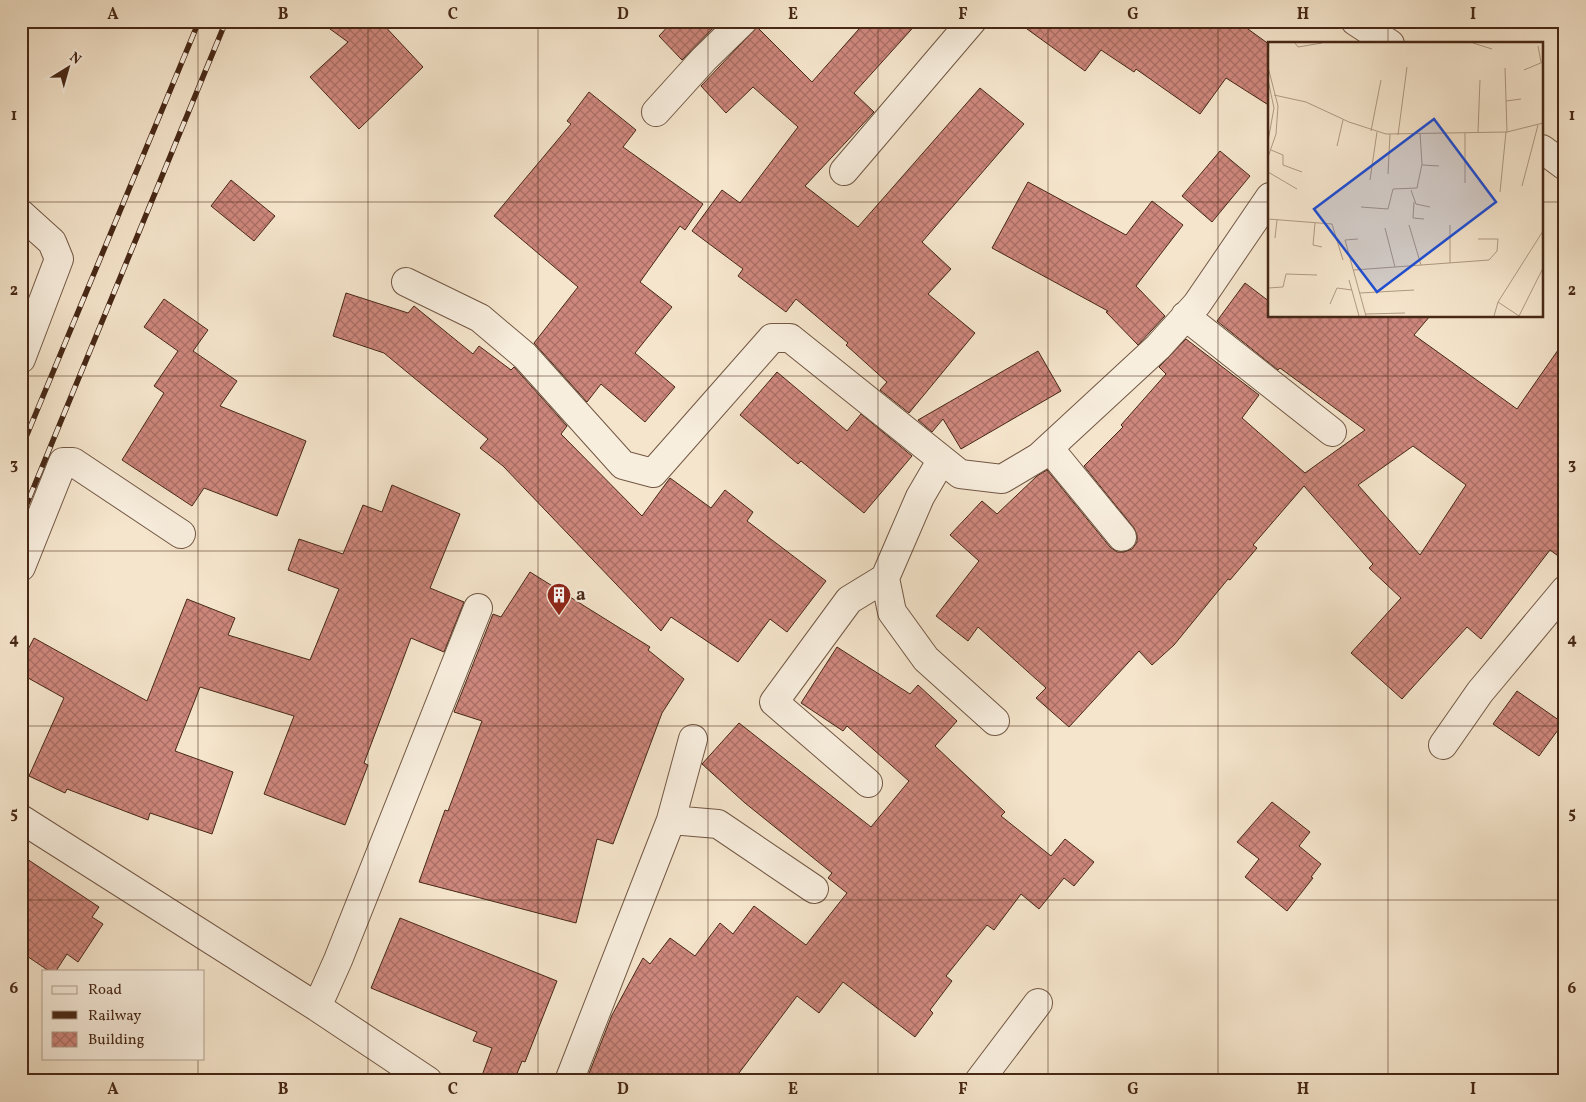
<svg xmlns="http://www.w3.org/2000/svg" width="1586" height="1102" font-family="Vollkorn,serif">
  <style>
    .building { fill: url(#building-cross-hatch); stroke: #472816; fill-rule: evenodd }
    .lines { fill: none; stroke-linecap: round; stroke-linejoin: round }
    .minor-casing { stroke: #725744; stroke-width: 30 }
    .tertiary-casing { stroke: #725744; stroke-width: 30 }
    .minor { stroke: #f8eede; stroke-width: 28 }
    .tertiary { stroke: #f8eede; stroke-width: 28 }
    .rail-casing { stroke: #472816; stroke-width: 5.5 }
    .rail { stroke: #f8eede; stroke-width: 4; stroke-dasharray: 11; stroke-linecap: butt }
    .grid { fill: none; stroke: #472816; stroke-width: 1; stroke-opacity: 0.55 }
    .labels { text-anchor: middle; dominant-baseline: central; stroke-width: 4.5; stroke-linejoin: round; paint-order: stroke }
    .poi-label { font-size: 18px; font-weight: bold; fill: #472816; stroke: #f8eede; text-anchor: start }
    .inset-road { fill: none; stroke: #af9983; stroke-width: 1 }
    .view { fill: #1d4ed8; fill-opacity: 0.15; stroke: #1d4ed8; stroke-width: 2.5 }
    .inset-edge { fill: none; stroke: #472816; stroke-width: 2.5 }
    .neatline { fill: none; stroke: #472816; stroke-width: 2 }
    .grid-label { font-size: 16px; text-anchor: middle; font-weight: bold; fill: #472816 }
  </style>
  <defs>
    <pattern id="building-cross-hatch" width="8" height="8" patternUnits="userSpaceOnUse" patternTransform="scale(1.25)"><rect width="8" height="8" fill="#ce877c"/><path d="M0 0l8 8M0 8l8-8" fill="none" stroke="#a96e65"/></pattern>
  </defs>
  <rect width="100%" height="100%" fill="#f5e5cc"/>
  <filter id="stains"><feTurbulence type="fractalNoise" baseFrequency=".004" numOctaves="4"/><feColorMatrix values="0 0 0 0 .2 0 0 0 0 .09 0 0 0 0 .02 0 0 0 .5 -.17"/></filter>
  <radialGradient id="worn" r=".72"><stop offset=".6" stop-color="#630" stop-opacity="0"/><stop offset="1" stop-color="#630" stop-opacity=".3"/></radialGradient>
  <path class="building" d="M319 21H380L423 67 359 129 310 77 348 42Z
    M673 21H720L682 60 659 36Z
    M866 21H919L854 93 874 112 805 186 858 227 980 88 1024 124 922 242 951 269 928 294 975 333 909 413 880 390 887 382 846 345 848 343 796 299 786 312 738 276 743 269 692 231 722 190 740 203 798 127 753 87 726 113 701 86 757 27 812 82Z
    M1016 21H1237L1270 45V106L1226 78 1200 114 1136 69 1134 72 1101 50 1085 71Z
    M589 92 636 130 623 147 703 204 685 230 680 226 640 282 672 307 635 353 675 387 645 422 601 384 587 402 534 343 578 287 494 216 571 124 567 121Z
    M1220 151 1250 176 1212 222 1182 196Z
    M231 180 275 216 254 241 211 206Z
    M1028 182 1126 235 1152 201 1183 225 1136 286 1165 316 1138 345 1106 312 1108 311 992 248Z
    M1245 283 1270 302V316H1430L1414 335 1517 409 1565 340V561L1550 550 1481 639 1467 627 1402 699 1351 653 1401 598 1369 568 1373 564 1304 486 1253 545 1257 548 1230 580 1228 579 1174 645 1152 665 1139 651 1069 727 1036 698 1046 688 978 627 968 641 936 616 979 561 950 535 982 501 997 514 1037 476 1047 470 1110 547 1117 552H1124L1132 549 1137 542V535L1134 528 1084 466 1123 427 1121 425 1166 374 1159 367 1186 339 1259 395 1242 418 1305 473 1365 430 1280 368 1278 370 1217 321ZM1413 446 1466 485 1420 555 1358 485Z
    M346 293 408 313 414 306 473 354 479 346 511 370 514 367 567 426 561 434 642 516 670 478 711 508 725 490 753 512 747 521 826 581 787 632 770 619 738 662 671 617 661 631 503 466 480 448 488 439 384 353 333 336Z
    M164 299 208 330 193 351 237 381 220 406 306 441 277 516 204 488 192 506 122 460 164 393 154 386 178 351 144 327Z
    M1038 351 1061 391 961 449 943 419 932 432 918 420Z
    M777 372 847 431 861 414 912 456 864 513 801 461 798 464 740 415Z
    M392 485 460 514 430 588 464 602 444 652 411 638 364 763 368 765 345 825 264 794 294 716 200 687 175 751 233 772 212 834 150 813 148 820 67 789 65 793 29 776 64 698 21 674V663L34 638 147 701 187 599 235 618 228 635 310 660 339 589 288 570 299 539 343 554 363 505 382 512Z
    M530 572 650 647 648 650 684 679 662 713 613 844 597 839 576 923 419 882 445 810 448 811 482 721 454 712 493 614 501 617Z
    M837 647 910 694 918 685 957 721 935 746 1005 812 1001 816 1051 856 1065 839 1094 862 1074 886 1064 878 1039 909 1021 894 994 930 987 925 946 976 952 981 930 1010 933 1013 915 1037 843 982 819 1013 797 996 733 1081H586L612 1015 643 958 650 964 670 938 695 956 720 923 733 934 754 906 806 945 847 893 828 878 832 873 745 803 702 764 739 723 871 827 909 781 847 726 843 731 801 703Z
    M1517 691 1563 723 1539 756 1493 724Z
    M1272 802 1310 832 1299 846 1321 864 1311 877 1313 878 1287 911 1245 877 1259 859 1237 842Z
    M21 855 99 907 92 917 103 924 78 962 67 954 56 971H49L21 952Z
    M400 918 557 981 525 1062 522 1061 514 1081H480L492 1048 473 1041 477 1032 371 988Z"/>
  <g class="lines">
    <defs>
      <path id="minor" d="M656 112 704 59 743 21
        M844 171 972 21
        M21 214 52 242 59 259 21 359
        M406 282 480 318 525 356 623 465 653 473 772 338H790L960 474 1002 479 1039 457 1158 347 1197 304 1270 197
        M1185 316 1332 432
        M1049 448 1122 537
        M941 461 920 497 885 578 892 612 926 659 995 721
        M21 567 63 462H73L181 534
        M1443 745 1480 692 1565 590
        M868 783 774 702 849 600 885 578
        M21 819 317 1007 428 1081
        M671 820 718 824 814 889
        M317 1007 338 960 478 608
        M569 1081 671 820 693 739
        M979 1081 1038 1003"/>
      <path id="tertiary" d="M1355 21 1390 44
        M1542 149 1565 166"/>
    </defs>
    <use href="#minor" class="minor-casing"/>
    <use href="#tertiary" class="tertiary-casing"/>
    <use href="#minor" class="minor"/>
    <use href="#tertiary" class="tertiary"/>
    <defs>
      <path id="rail" d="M21 449 199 21
        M21 518 226 21"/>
    </defs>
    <use href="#rail" class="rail-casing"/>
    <use href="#rail" class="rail"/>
  </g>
  <path class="grid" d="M198 21V971M368 21V1081M538 21V1081M708 21V1081M878 21V1081M1048 21V1081M1218 21V1081M1388 21V44M21 202H1270M1542 202H1565M1388 316V1081M21 376H1565M21 551H1565M21 726H1565M21 900H1565M198 1058V1081"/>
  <defs>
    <symbol id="building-pin" viewBox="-11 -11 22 30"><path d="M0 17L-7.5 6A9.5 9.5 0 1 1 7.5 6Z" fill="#8f2418" stroke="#f8eede"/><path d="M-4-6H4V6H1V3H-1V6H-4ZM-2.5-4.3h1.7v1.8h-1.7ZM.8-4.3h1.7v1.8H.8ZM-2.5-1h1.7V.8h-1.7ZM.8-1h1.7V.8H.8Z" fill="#fff"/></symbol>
  </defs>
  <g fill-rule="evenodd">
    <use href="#building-pin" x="545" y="581" width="28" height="38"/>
  </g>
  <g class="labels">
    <g class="poi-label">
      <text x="576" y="595">a</text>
    </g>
  </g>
  <g transform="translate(1268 42)">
    <rect width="275" height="275" fill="#f5e5cc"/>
    <path class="inset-road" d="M27 1 30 5 54 1M205 1 224 7M270 4 273 20M0 25 10 64 8 92 0 115M237 26 239 90M256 28 275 20M0 38 6 66 0 99M6 53 38 60 81 80 118 92 239 90 275 81M238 59 253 57M103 89 113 38M210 90 212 38M197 91V141M130 93 139 25M69 104 75 78M3 108 15 113V123L34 130M154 123 171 124M0 130 29 147M120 132 122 92M102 138 109 90M254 144 270 83M143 148 148 162 162 165M232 150 238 90M146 160 145 176 156 177M93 165 120 167 125 147 149 146 154 122 152 91M0 177 64 182 75 218M47 181 45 203 54 205M141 183 153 223M182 183V221M117 186 127 225M7 196 9 178M90 197 77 198 98 274M86 228 221 218 229 209 230 197H210M81 238 91 274M0 246 15 245 18 232 49 233M92 251 146 248M230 260 251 274 275 226M62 262 69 246 84 248M98 272 137 271M226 274 230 260 275 189"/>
    <path class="view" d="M166 77 228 160 109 250 46 167Z"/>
    <rect width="275" height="275" class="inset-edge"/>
  </g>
  <rect width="1586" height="1102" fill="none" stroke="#f5e5cc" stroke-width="55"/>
  <rect x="42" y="970" width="162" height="90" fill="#f8eede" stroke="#b19f8e"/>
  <rect x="52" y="986" width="25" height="8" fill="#f8eede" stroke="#b19f8e"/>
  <text x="88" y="994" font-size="15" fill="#472816">Road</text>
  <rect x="52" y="1011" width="25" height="8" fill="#472816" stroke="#b19f8e"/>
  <text x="88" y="1020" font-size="15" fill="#472816">Railway</text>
  <rect x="52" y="1032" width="25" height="15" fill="url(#building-cross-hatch)" stroke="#b19f8e"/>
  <text x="88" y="1044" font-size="15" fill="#472816">Building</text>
  <g transform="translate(68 68) rotate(37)" stroke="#f8eede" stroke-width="4" paint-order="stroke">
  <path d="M0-4L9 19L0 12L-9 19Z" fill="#472816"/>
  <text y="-8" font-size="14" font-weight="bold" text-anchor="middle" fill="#472816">N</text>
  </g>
  <rect x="28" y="28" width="1530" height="1046" class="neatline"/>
  <g class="grid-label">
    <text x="113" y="19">A</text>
    <text x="283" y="19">B</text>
    <text x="453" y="19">C</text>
    <text x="623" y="19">D</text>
    <text x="793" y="19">E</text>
    <text x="963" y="19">F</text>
    <text x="1133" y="19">G</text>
    <text x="1303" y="19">H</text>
    <text x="1473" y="19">I</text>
    <text x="14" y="120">1</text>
    <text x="1572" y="120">1</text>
    <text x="14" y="295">2</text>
    <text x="1572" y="295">2</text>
    <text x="14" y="469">3</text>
    <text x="1572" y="469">3</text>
    <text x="14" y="644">4</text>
    <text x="1572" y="644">4</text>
    <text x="14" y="818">5</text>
    <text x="1572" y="818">5</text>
    <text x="14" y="993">6</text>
    <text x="1572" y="993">6</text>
    <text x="113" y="1094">A</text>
    <text x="283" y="1094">B</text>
    <text x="453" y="1094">C</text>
    <text x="623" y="1094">D</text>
    <text x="793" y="1094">E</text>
    <text x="963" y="1094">F</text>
    <text x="1133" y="1094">G</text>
    <text x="1303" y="1094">H</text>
    <text x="1473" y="1094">I</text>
  </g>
  <rect width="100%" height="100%" filter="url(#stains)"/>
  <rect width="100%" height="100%" fill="url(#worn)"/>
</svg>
